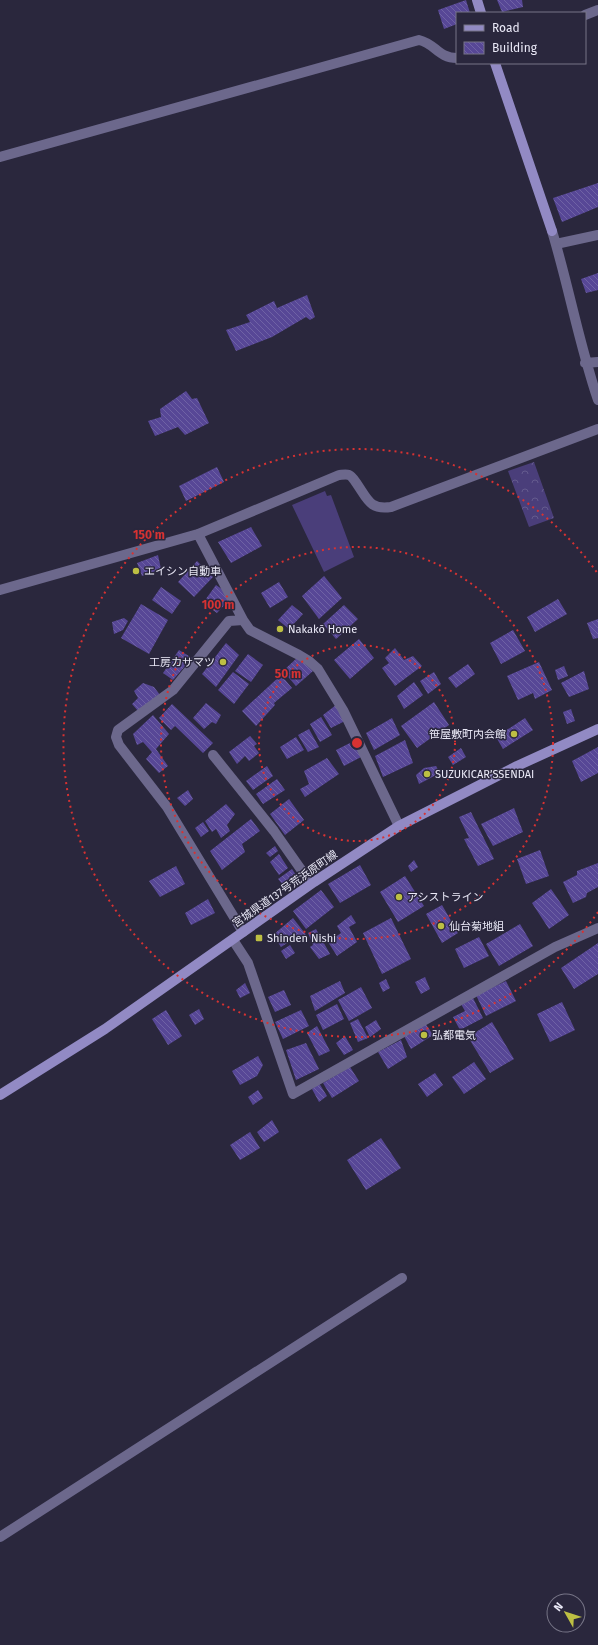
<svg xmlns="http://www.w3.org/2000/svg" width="598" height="1645" font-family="'Fira Sans','Noto Sans JP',sans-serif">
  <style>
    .grass { fill: #4a3e7a }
    .forest { fill: url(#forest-crowns) }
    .building { fill: url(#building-back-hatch) }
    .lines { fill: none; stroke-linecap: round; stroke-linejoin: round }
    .street { stroke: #6c688c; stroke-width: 10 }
    .secondary { stroke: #928ac4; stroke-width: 10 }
    .ring { fill: none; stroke: #d73232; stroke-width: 2; stroke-dasharray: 2 4 }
    .poi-dot { fill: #bdbf43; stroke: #2a273d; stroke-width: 1.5 }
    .labels { text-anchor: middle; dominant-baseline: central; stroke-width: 3; stroke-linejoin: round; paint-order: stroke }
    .poi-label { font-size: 11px; fill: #eae9f7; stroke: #2a273d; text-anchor: start }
    .street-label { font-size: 11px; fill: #eae9f7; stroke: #2a273d }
    .centre { fill: #d73232; stroke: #2a273d; stroke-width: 2 }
    .ring-label { font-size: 12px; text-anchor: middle; font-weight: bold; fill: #d73232; stroke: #2a273d; stroke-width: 3; stroke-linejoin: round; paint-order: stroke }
  </style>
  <defs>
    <pattern id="forest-crowns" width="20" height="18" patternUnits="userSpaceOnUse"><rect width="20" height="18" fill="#4a3e7a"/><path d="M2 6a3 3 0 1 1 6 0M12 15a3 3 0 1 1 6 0" fill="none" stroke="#645a8e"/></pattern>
    <pattern id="building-back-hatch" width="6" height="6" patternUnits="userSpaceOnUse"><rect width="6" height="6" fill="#574796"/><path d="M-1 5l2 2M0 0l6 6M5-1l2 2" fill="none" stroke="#6f62a5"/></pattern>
  </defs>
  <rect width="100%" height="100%" fill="#2a273d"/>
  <path class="grass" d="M325 491 327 496 331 495 354 557 324 572 292 505Z"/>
  <path class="forest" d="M534 462 554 518 529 527 508 471Z"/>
  <path class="building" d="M466 0 470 13H457V24L444 29 438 10Z
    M497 0H522L523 7 502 12Z
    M598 183V207L562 222 553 198Z
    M598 273V290L586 293 581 279Z
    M307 295 315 317 310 320 306 317 272 337 236 351 226 330 250 322 246 315 274 301 277 308Z
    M186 391 192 399 197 398 209 423 185 435 178 427 155 436 148 421 161 417 160 409Z
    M217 467 224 482 186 501 179 486Z
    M251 527 262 546 231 563 218 542Z
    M158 555 161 569 142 576 137 563Z
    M197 561 213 577 194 597 178 582Z
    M324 576 342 598 319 619 302 596Z
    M279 582 288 597 270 608 261 593Z
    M216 585 226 592 229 600 217 613 203 603Z
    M161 587 181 601 172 614 152 600Z
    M558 599 567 614 535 632 527 617Z
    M141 604 168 620 149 654 121 638Z
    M292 605 303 614 289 629 278 620Z
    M344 605 358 619 336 639 323 624Z
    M124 618 128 621 123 630 114 634 112 622Z
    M598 619V638L593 639 587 623Z
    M513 630 525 651 501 664 490 643Z
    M359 639 374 658 350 679 334 660Z
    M226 643 239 655 216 687 202 674Z
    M395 648 404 660 413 656 422 666 395 686 382 668 389 663 385 658Z
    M179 650 192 658 173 680 163 673Z
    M248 654 263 665 251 682 235 671Z
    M298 657 313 671 296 686 283 671Z
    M539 662 552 690 535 699 533 693 518 700 507 676Z
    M468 664 475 674 456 688 448 678Z
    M564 666 568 676 558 680 555 670Z
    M584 671 589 689 569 697 561 683Z
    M233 672 249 684 234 704 218 690Z
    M434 672 441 684 428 694 420 681Z
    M281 675 292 688 274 703 275 705 256 726 242 711Z
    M414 682 423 695 404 709 397 696Z
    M143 683 154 687 160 695 139 712 132 704 138 698 134 691Z
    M434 702 449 725 417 748 401 726Z
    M206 703 221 715 216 724 212 722 204 729 193 718Z
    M172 704 213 743 203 753 175 726 171 730 159 718Z
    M336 705 345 721 331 728 323 715Z
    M571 709 575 721 567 724 563 712Z
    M153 715 169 734 156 749 168 766 159 773 146 759 152 752 143 742 137 745 133 734Z
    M321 717 332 735 320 742 310 724Z
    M392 718 400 735 374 750 366 733Z
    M525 718 533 730 503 749 496 737Z
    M309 729 319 747 308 752 298 735Z
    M250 736 257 744 254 746 259 753 249 761 245 756 237 764 229 752Z
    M296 737 304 750 287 759 280 747Z
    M356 740 363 756 344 766 336 750Z
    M405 740 413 763 383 777 375 756Z
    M598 747V773L581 782 572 761Z
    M461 748 466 757 453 765 448 757Z
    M327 758 339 774 305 797 300 789 309 784 304 771Z
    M267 766 273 776 253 790 246 781Z
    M436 766 440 773 419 784 416 775 424 768Z
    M277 779 285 790 263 804 256 794Z
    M188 790 193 799 185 806 177 798Z
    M289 799 304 820 285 835 270 814Z
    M226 804 235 814 227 825 230 831 221 838 216 829 212 832 205 821Z
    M514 808 523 832 493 846 481 824Z
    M471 812 494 859 478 866 464 839 469 838 459 817Z
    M251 819 260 831 242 844 245 852 222 870 210 851Z
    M203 822 209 831 201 837 195 828Z
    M275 846 278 851 270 857 266 853Z
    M540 850 549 876 526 884 517 859Z
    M279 854 288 868 279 875 270 862Z
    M414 860 418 867 411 872 408 866Z
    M598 863V887L587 893 586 897 573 903 563 882 577 875V871Z
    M360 865 371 885 340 903 328 884Z
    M176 866 185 884 160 897 149 881Z
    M292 869 298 878 284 886 278 879Z
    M405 876 424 906 398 922 380 892Z
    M551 889 569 915 549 929 532 903Z
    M321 890 334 907 306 929 293 911Z
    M208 899 215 913 191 925 185 913Z
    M442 905 458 933 442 943 426 914Z
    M351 915 356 923 349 927 357 942 337 956 328 942 341 933 337 926Z
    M293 918 307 936 300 942 295 938 281 947 273 935Z
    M391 918 411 959 382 974 363 933Z
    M520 924 533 946 499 966 486 944Z
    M316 929 330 954 319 959 310 947 313 945 308 933Z
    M479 937 489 956 464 968 455 949Z
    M598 943V974L574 989 561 968Z
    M290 945 295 953 286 959 281 951Z
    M425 977 430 989 421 994 415 982Z
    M386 979 390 988 383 992 379 983Z
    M340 981 345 993 315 1011 310 996Z
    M506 981 516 1001 486 1016 476 995Z
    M245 983 250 993 240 998 236 990Z
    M361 987 372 1008 349 1021 338 1000Z
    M284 990 291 1005 275 1012 268 997Z
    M473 998 483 1018 460 1030 453 1017 465 1011 461 1004Z
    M562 1002 575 1030 550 1042 537 1014Z
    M337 1004 344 1019 323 1030 316 1015Z
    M199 1009 204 1019 195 1025 189 1015Z
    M166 1010 182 1036 168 1045 152 1019Z
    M301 1010 309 1026 283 1039 275 1022Z
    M358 1019 368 1038 358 1042 350 1023Z
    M376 1020 381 1029 370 1037 365 1027Z
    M492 1022 514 1059 490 1073 468 1037Z
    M425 1023 433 1035 411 1049 404 1036Z
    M317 1026 330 1051 319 1056 307 1033Z
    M345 1036 353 1050 344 1055 336 1043Z
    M401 1040 407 1057 388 1069 378 1052Z
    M306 1043 319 1069 296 1080 286 1050Z
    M258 1056 263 1065 257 1076 240 1085 232 1071Z
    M474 1062 486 1079 464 1094 452 1077Z
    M350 1067 359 1081 332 1098 323 1083Z
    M435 1073 443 1085 427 1097 418 1084Z
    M319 1083 327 1096 319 1102 312 1089Z
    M258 1090 263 1098 253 1105 248 1097Z
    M272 1120 279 1132 264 1142 257 1132Z
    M250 1132 260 1148 240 1160 230 1145Z
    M381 1138 401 1168 366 1190 347 1160Z"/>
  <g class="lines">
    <path class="street" d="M585 15 598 10
      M0 157 419 40C436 44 438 58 457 58
      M552 231C569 287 579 344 598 400
      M556 244 598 235
      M585 363 598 362
      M198 534 243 620 250 630 299 655 309 661 318 669 343 710 399 826
      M0 590 198 534 339 475C341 475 346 474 349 475 352 476 355 481 357 484 368 500 370 510 391 507L598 429
      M243 620 229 621 173 690 118 730 116 737 119 745 167 807 243 932
      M213 755 274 831 307 878
      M233 940 248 963 293 1094 555 947 598 928
      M0 1537 402 1278"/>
    <path class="secondary" d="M477 0 481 13
      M495 63 552 231
      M0 1095 105 1029 314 882 399 826 517 766 598 729"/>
  </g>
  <g class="ring">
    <circle cx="357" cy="743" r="98"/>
    <circle cx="357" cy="743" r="196"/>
    <path d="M598 912A294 294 0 1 1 598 574"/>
  </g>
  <g class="poi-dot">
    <circle cx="136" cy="571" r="4"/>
    <circle cx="280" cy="629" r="4"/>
    <circle cx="223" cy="662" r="4"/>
    <circle cx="514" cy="734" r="4"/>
    <circle cx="427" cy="774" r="4"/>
    <circle cx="399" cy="897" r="4"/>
    <circle cx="441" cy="926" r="4"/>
    <rect x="255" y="934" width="8" height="8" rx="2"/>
    <circle cx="424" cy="1035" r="4"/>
  </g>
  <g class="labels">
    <g class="poi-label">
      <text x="144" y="571">エイシン自動車</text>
      <text x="288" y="629">Nakakō Home</text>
      <text x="215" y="662" text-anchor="end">工房カサマツ</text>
      <text x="506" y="734" text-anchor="end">笹屋敷町内会館</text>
      <text x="435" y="774">SUZUKICAR’SSENDAI</text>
      <text x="407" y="897">アシストライン</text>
      <text x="449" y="926">仙台菊地組</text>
      <text x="267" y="938">Shinden Nishi</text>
      <text x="432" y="1035">弘都電気</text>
    </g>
    <g class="street-label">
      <text transform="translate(285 889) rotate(-35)">宮城県道137号荒浜原町線</text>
    </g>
  </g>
  <circle cx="357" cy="743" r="6" class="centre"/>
  <g class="ring-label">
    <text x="149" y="539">150 m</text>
    <text x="218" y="609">100 m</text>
    <text x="288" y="678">50 m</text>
  </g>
  <rect x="456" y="12" width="130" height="52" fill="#2a273d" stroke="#777587"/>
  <rect x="464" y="25" width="20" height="6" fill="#928ac4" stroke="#777587"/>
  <text x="492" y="32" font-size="12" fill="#eae9f7">Road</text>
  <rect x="464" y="42" width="20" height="12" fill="url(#building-back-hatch)" stroke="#777587"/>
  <text x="492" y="52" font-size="12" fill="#eae9f7">Building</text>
  <g transform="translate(566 1613) rotate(309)"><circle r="19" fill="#2a273d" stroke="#777587"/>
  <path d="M0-3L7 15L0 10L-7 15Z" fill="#bdbf43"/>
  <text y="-6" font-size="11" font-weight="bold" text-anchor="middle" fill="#eae9f7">N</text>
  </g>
</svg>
